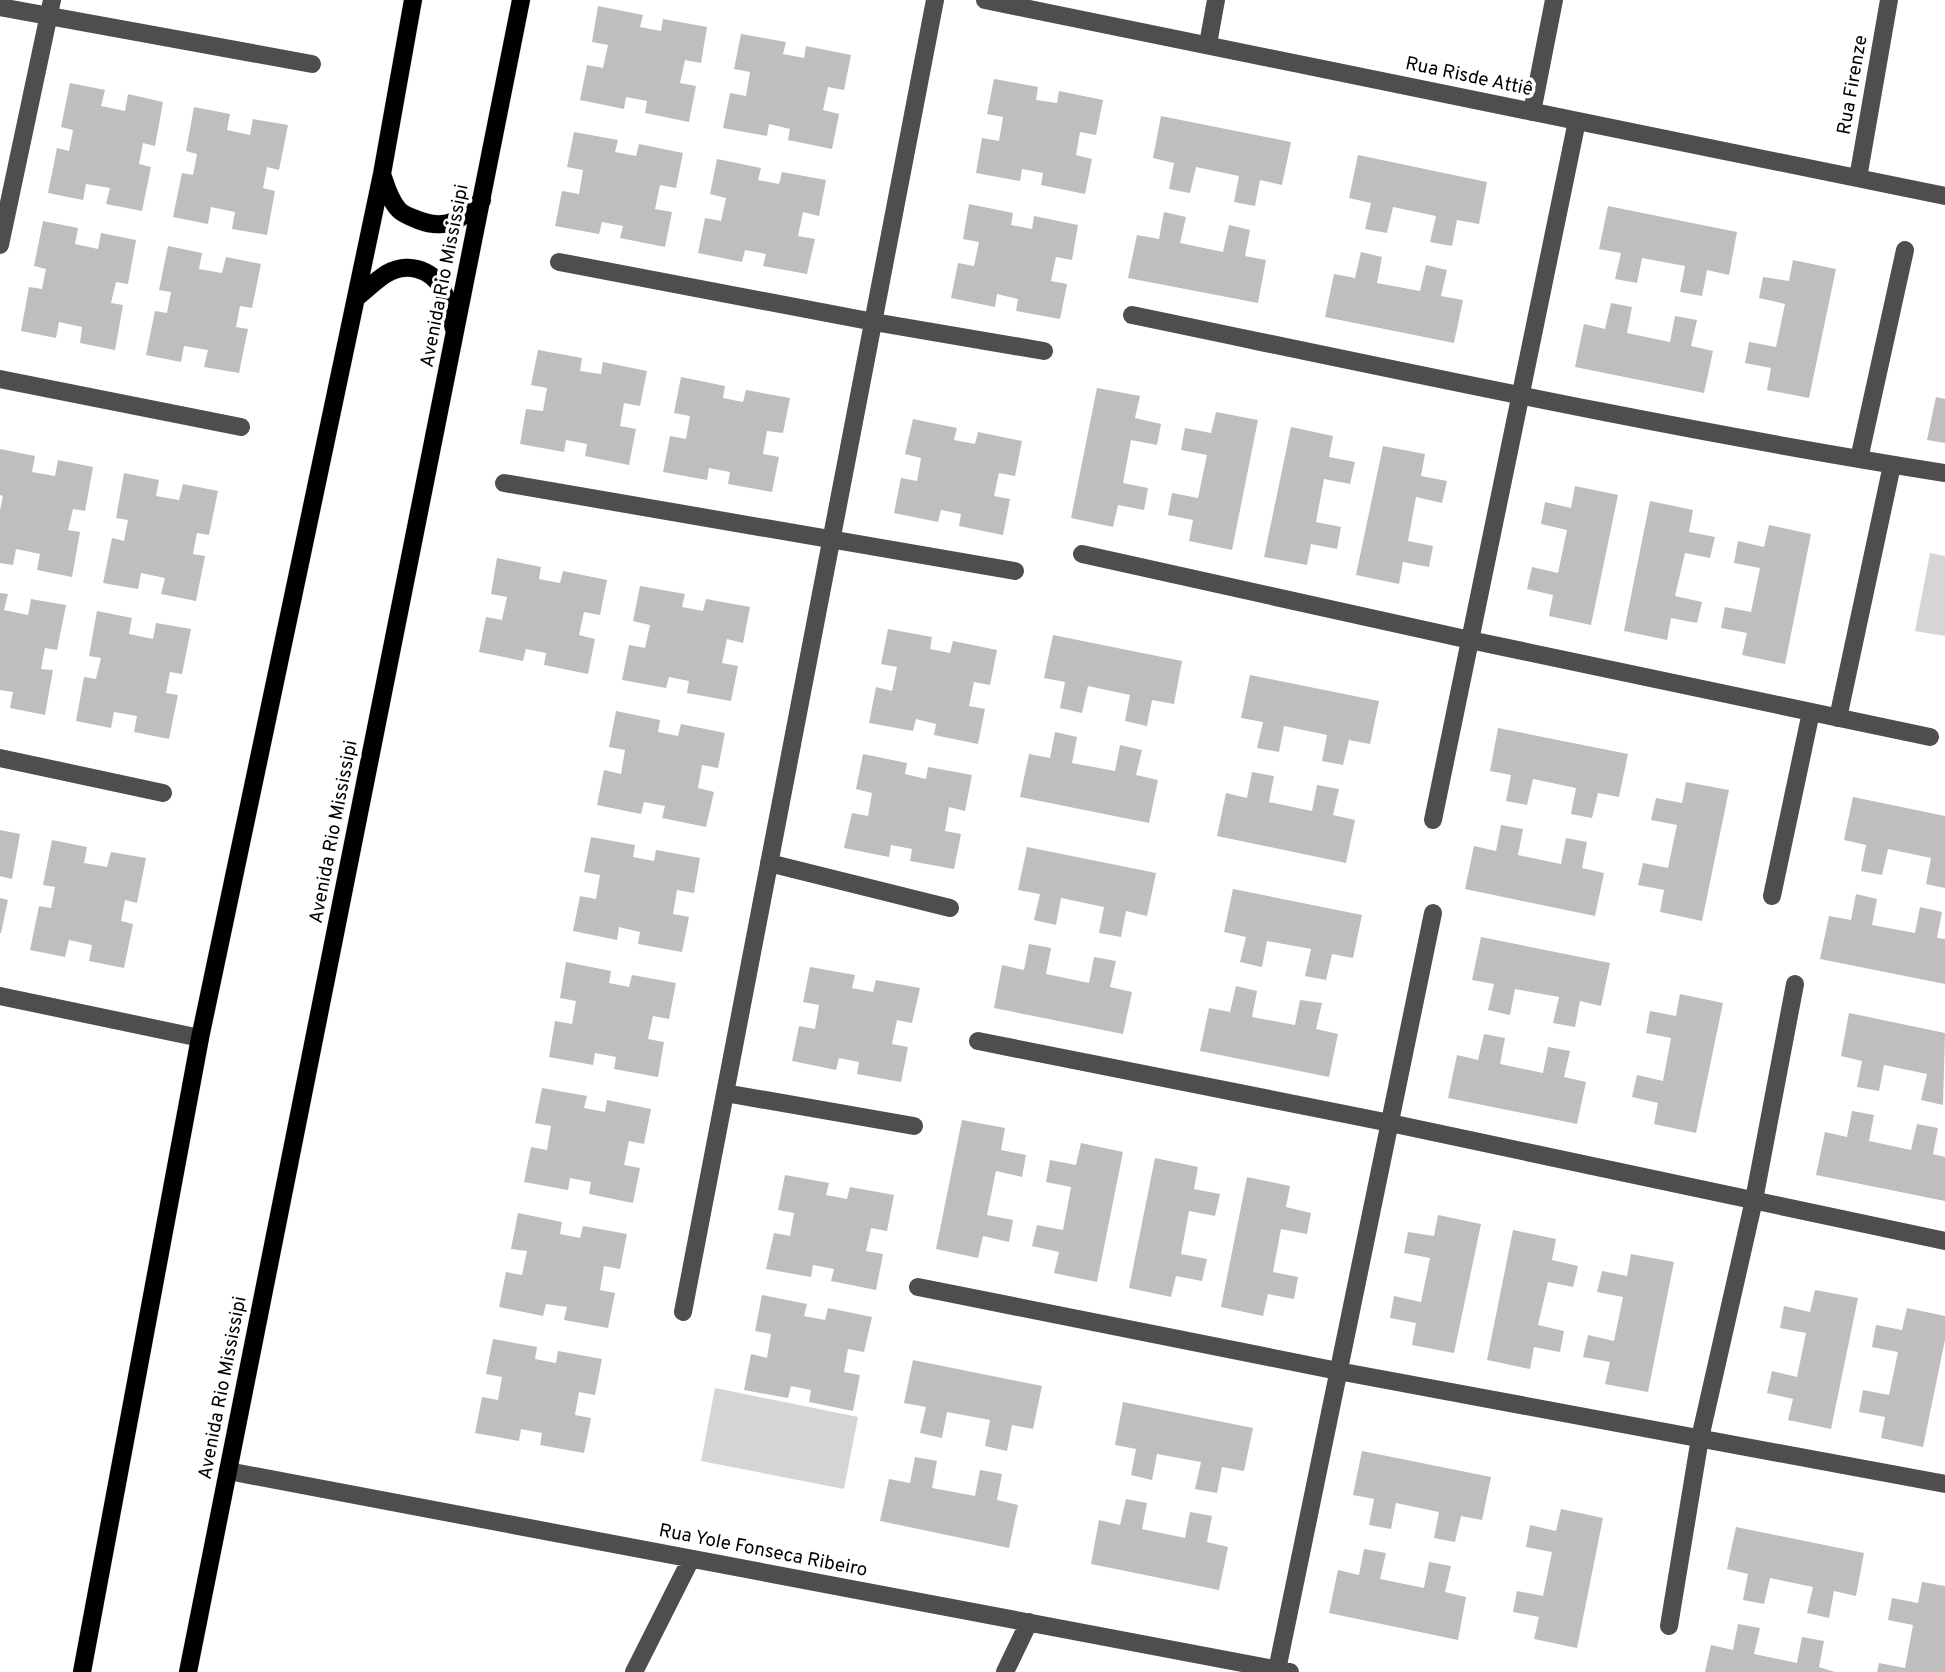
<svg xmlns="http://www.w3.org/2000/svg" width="1945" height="1672" font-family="Overpass,sans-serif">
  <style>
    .green { fill: #d5d5d5 }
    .building { fill: #bebebe }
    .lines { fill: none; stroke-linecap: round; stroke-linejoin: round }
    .major-casing { stroke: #dbdbdb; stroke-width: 19 }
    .minor { stroke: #4e4e4e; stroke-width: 18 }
    .major { stroke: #000; stroke-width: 18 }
    .labels { text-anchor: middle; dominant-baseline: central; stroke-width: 7; stroke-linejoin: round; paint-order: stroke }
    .street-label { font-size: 19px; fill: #000; stroke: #fff }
  </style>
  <rect width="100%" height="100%" fill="#fff"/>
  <path class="green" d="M1930 553 1945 556V636L1915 631Z
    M715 1388 858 1417 844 1489 701 1461Z"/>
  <path class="building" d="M598 6 643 15 640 27 661 31 663 19 707 27 701 63 685 60 680 83 696 86 689 122 645 113 647 101 626 97 624 109 580 100 587 65 603 68 608 45 592 42Z
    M741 34 786 42 783 54 804 58 806 46 851 55 844 90 828 87 823 110 839 114 832 149 788 140 790 129 769 124 767 136 723 128 730 93 746 96 750 72 734 69Z
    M994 79 1038 87 1036 100 1057 103 1059 91 1103 100 1096 135 1080 132 1076 155 1092 159 1085 194 1041 185 1043 173 1022 169 1020 181 976 173 982 138 999 141 1003 117 987 114Z
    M70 83 105 90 101 106 125 111 128 94 163 102 155 146 143 143 139 164 151 167 142 211 106 204 110 188 86 184 83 200 48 193 57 148 69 151 73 130 61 127Z
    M194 107 230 114 227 130 250 135 253 119 288 125 279 170 267 167 263 188 275 191 267 235 232 229 235 212 211 207 208 224 173 217 182 173 193 175 197 154 186 151Z
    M1161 116 1291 142 1282 185 1260 180 1255 206 1234 202 1239 176 1196 167 1190 193 1169 189 1174 163 1153 158Z
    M574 132 618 140 615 152 636 156 639 144 683 153 676 188 660 185 655 209 672 212 665 247 620 238 623 226 602 222 599 234 555 226 562 191 579 194 583 170 567 167Z
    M1358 155 1487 182 1479 224 1457 220 1452 246 1430 242 1436 216 1393 207 1387 233 1365 229 1371 203 1349 198Z
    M717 159 761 168 758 180 779 184 782 172 826 180 819 216 803 212 798 236 815 239 807 274 763 266 766 254 745 250 742 262 698 253 705 218 721 221 726 198 710 194Z
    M969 204 1013 213 1011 225 1032 229 1034 216 1078 225 1072 260 1056 257 1051 281 1067 284 1060 319 1016 311 1018 299 997 294 995 307 951 298 958 263 974 266 979 242 963 239Z
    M1608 206 1737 232 1729 275 1707 270 1702 296 1680 292 1685 266 1642 258 1637 283 1615 279 1621 253 1599 249Z
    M1164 212 1186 217 1180 243 1223 252 1229 225 1250 230 1245 256 1266 260 1258 303 1128 278 1137 235 1159 239Z
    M43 221 78 228 75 244 98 249 101 233 136 240 128 284 116 282 111 303 123 305 115 350 80 343 82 327 59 322 56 338 21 331 29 287 42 289 46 269 34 266Z
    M168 246 202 253 199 269 222 273 226 257 261 264 252 308 240 306 236 327 248 329 239 373 204 367 208 350 184 346 181 362 146 355 155 311 167 313 171 292 159 290Z
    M1361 252 1382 257 1377 283 1420 291 1426 265 1447 270 1441 296 1463 300 1454 343 1325 317 1334 274 1355 278Z
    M1793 260 1836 269 1809 398 1767 390 1771 368 1745 363 1749 342 1776 347 1785 304 1759 298 1763 277 1789 281Z
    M1611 303 1632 307 1627 333 1670 342 1675 316 1697 320 1691 346 1713 351 1704 393 1575 367 1584 324 1605 329Z
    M538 350 582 358 580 371 601 374 603 362 647 371 640 406 624 403 620 426 636 429 629 465 585 456 587 444 566 440 564 452 520 444 526 409 543 411 547 388 531 385Z
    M681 377 725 386 723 398 743 402 746 390 790 398 783 433 767 431 763 454 779 457 772 492 728 484 730 472 709 468 707 480 663 472 670 436 686 439 690 416 674 413Z
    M1097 388 1140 396 1135 418 1161 424 1157 445 1131 440 1123 483 1148 488 1144 510 1118 505 1113 527 1071 518Z
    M1936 397 1945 399V443L1927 440Z
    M1216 412 1258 420 1232 550 1189 541 1193 520 1168 515 1172 493 1198 498 1207 455 1181 450 1185 428 1211 433Z
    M913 419 957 428 954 440 975 444 978 432 1022 441 1015 476 999 473 994 496 1010 499 1003 535 959 526 961 514 941 510 938 522 894 513 901 478 917 481 921 458 905 454Z
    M1291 427 1333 436 1329 457 1355 462 1350 484 1324 479 1316 522 1341 527 1337 549 1311 544 1307 565 1264 557Z
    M1383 446 1425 454 1421 476 1447 481 1442 503 1416 497 1408 541 1433 546 1429 567 1403 562 1399 584 1356 575Z
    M0 449 35 456 32 472 55 476 58 460 93 467 85 511 73 509 68 530 80 532 72 577 37 570 40 554 16 549 13 565 0 563V510L3 496 0 495Z
    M124 473 159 480 156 496 179 500 183 484 218 491 209 535 197 533 193 554 205 556 196 601 161 594 165 578 141 573 138 589 103 583 112 538 124 541 128 520 116 518Z
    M1575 486 1618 495 1591 625 1549 616 1553 595 1527 589 1532 567 1558 573 1567 530 1541 524 1545 502 1571 508Z
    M1650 501 1693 510 1689 532 1715 537 1710 558 1685 553 1675 596 1702 602 1697 623 1671 618 1667 640 1624 631Z
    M1769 525 1811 534 1785 664 1742 655 1747 633 1721 628 1725 607 1751 612 1760 568 1734 563 1738 541 1764 547Z
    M497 558 541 567 539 579 560 583 563 571 607 580 600 615 584 612 579 635 595 639 588 674 544 665 546 653 526 649 523 661 479 652 486 617 502 620 507 597 491 594Z
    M640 586 685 594 682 607 703 611 706 599 750 607 743 643 727 639 722 663 738 666 731 701 687 693 689 681 669 677 666 688 622 680 629 645 645 648 650 625 633 621Z
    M0 593 8 594 4 610 28 615 31 599 66 605 57 650 45 648 41 669 53 670 45 715 10 708 13 692 0 690Z
    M97 611 132 618 129 634 153 639 156 623 191 629 182 674 170 672 166 693 178 695 169 739 134 732 137 716 114 712 111 728 76 721 84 677 96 679 101 658 89 656Z
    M888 629 932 637 930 649 950 653 953 641 997 650 990 685 974 682 969 706 985 709 978 744 934 735 936 724 916 719 913 731 869 723 876 687 892 691 897 667 881 664Z
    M1053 635 1182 661 1174 704 1152 700 1147 726 1125 721 1130 695 1088 686 1082 713 1060 708 1065 682 1044 678Z
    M1250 675 1379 701 1370 744 1349 740 1343 765 1322 761 1327 735 1284 726 1279 752 1257 748 1263 722 1241 718Z
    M616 711 660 720 658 732 678 736 681 724 725 733 718 768 702 765 698 788 714 792 706 827 662 818 665 806 644 802 641 814 597 805 604 770 621 774 625 750 609 747Z
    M1498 728 1628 754 1619 797 1598 793 1592 818 1571 814 1576 788 1533 779 1527 805 1506 801 1511 775 1490 771Z
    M1055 732 1077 737 1072 763 1115 771 1120 745 1142 750 1136 775 1158 780 1149 823 1020 797 1029 754 1050 758Z
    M863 754 907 763 905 774 926 779 928 767 972 775 965 811 949 807 945 831 961 834 954 869 910 861 912 849 891 845 889 857 844 848 852 813 868 816 872 793 856 789Z
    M1252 772 1274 776 1269 802 1312 811 1317 785 1339 789 1333 815 1355 820 1346 863 1217 836 1226 793 1247 798Z
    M1686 782 1729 790 1702 921 1660 912 1664 890 1638 885 1643 863 1668 868 1677 825 1651 820 1656 798 1682 803Z
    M1853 797 1945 816V888L1926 884 1931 858 1888 849 1882 875 1861 871 1866 845 1844 840Z
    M1501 825 1523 829 1518 855 1561 864 1566 838 1587 842 1582 868 1604 873 1595 916 1465 889 1474 846 1496 851Z
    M0 830 20 834 12 879 0 876Z
    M591 837 635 845 633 857 654 861 656 850 700 858 694 893 677 890 673 914 689 917 682 952 638 944 640 932 619 927 617 940 573 931 580 896 596 899 600 875 584 872Z
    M52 840 87 847 84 863 107 867 111 852 146 858 137 903 125 900 121 921 133 924 124 968 89 961 92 945 69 940 65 957 30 950 39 906 51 908 55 887 43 885Z
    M1027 847 1156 873 1147 916 1126 911 1121 937 1099 933 1104 907 1061 898 1056 925 1034 920 1040 894 1018 890Z
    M1233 889 1362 915 1353 958 1332 954 1326 980 1305 976 1311 949 1267 941 1262 967 1240 962 1246 937 1224 932Z
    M1856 894 1877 899 1872 925 1915 933 1920 907 1942 912 1937 938 1945 939V984L1820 959 1829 916 1851 920Z
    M0 898 8 900 1 933H0Z
    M1481 937 1610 963 1601 1006 1580 1001 1575 1027 1553 1023 1559 997 1515 989 1510 1015 1488 1010 1494 984 1472 980Z
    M1029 944 1051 948 1046 974 1089 983 1094 957 1116 961 1110 987 1132 992 1123 1034 994 1008 1002 965 1024 970Z
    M566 962 611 971 609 983 629 987 632 975 676 983 669 1019 653 1016 648 1039 664 1042 658 1077 614 1069 616 1057 595 1053 593 1065 549 1057 555 1021 572 1024 576 1001 560 998Z
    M810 967 855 975 852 988 873 992 876 980 920 988 912 1023 897 1020 892 1044 908 1047 901 1082 857 1074 859 1062 839 1058 836 1070 792 1061 799 1026 815 1029 819 1005 803 1002Z
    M1236 986 1257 991 1252 1017 1295 1025 1300 1000 1322 1003 1316 1029 1338 1034 1329 1077 1200 1051 1209 1008 1230 1012Z
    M1680 994 1723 1003 1696 1133 1654 1124 1658 1103 1632 1097 1637 1075 1663 1081 1671 1038 1646 1033 1650 1011 1676 1016Z
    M1849 1013 1945 1033 1943 1105 1921 1100 1927 1074 1884 1065 1879 1091 1857 1087 1862 1061 1841 1056Z
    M1484 1034 1505 1038 1500 1064 1543 1073 1548 1047 1570 1051 1564 1077 1586 1082 1577 1124 1448 1098 1457 1055 1478 1060Z
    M542 1088 587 1096 584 1108 605 1112 607 1100 651 1109 644 1144 629 1141 624 1165 640 1168 633 1203 589 1194 591 1182 570 1178 568 1190 524 1182 531 1147 547 1150 551 1126 535 1123Z
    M1852 1111 1874 1115 1869 1141 1911 1150 1917 1124 1938 1128 1933 1154 1945 1157V1201L1816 1175 1825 1132 1847 1137Z
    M962 1120 1005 1128 1001 1150 1026 1155 1022 1177 996 1171 987 1215 1013 1220 1009 1242 983 1236 978 1258 936 1249Z
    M1081 1143 1123 1152 1097 1282 1054 1273 1059 1252 1032 1246 1037 1225 1063 1230 1071 1187 1046 1182 1050 1160 1076 1165Z
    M1155 1158 1198 1167 1194 1189 1220 1194 1215 1216 1189 1211 1181 1254 1207 1259 1202 1281 1176 1276 1171 1297 1129 1288Z
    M785 1175 829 1183 826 1195 847 1199 850 1187 894 1195 887 1231 871 1228 866 1251 883 1254 876 1290 831 1281 834 1269 813 1265 811 1277 766 1269 774 1233 790 1236 794 1213 778 1210Z
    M1247 1177 1290 1186 1286 1207 1311 1213 1307 1234 1281 1229 1273 1272 1298 1277 1294 1299 1268 1294 1263 1316 1221 1307Z
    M518 1213 562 1222 560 1234 580 1238 583 1226 627 1234 620 1269 604 1266 600 1290 615 1293 608 1328 564 1320 567 1307 546 1304 543 1316 499 1307 506 1272 522 1275 527 1251 511 1249Z
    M1438 1215 1481 1224 1454 1353 1412 1345 1416 1323 1390 1318 1394 1296 1421 1302 1430 1258 1404 1253 1408 1232 1434 1236Z
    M1513 1230 1556 1239 1552 1260 1578 1266 1573 1287 1548 1282 1538 1325 1564 1331 1560 1352 1534 1347 1530 1369 1487 1360Z
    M1631 1254 1674 1262 1648 1392 1605 1384 1610 1362 1583 1357 1588 1335 1614 1341 1623 1297 1597 1292 1602 1271 1627 1276Z
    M1815 1290 1858 1298 1831 1429 1788 1420 1793 1399 1767 1393 1772 1371 1797 1377 1806 1333 1780 1328 1784 1306 1810 1312Z
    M762 1295 807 1304 804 1316 825 1320 828 1308 872 1317 864 1352 848 1349 844 1372 860 1375 853 1411 809 1402 811 1390 791 1386 788 1398 744 1390 751 1354 767 1358 771 1334 755 1331Z
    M1907 1308 1945 1316V1340L1923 1447 1881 1438 1885 1417 1859 1412 1863 1390 1889 1395 1898 1352 1872 1347 1876 1325 1902 1330Z
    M493 1339 537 1347 535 1359 556 1363 558 1351 602 1359 595 1395 579 1392 575 1415 591 1418 584 1453 540 1445 542 1433 521 1429 519 1441 475 1433 482 1397 498 1400 502 1377 486 1374Z
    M913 1360 1042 1386 1033 1429 1012 1425 1007 1451 985 1446 990 1420 947 1412 942 1438 920 1433 926 1407 904 1403Z
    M1123 1402 1253 1428 1244 1471 1222 1467 1217 1493 1195 1489 1201 1462 1157 1454 1152 1480 1131 1475 1136 1449 1115 1445Z
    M1362 1451 1491 1477 1482 1520 1461 1516 1455 1542 1434 1538 1439 1512 1396 1503 1391 1529 1369 1525 1374 1499 1353 1495Z
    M915 1457 937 1461 932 1488 975 1496 980 1470 1002 1474 997 1500 1018 1505 1009 1548 880 1521 889 1479 910 1483Z
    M1126 1499 1147 1503 1142 1529 1185 1538 1190 1512 1212 1516 1207 1542 1228 1547 1219 1590 1091 1564 1099 1520 1120 1525Z
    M1561 1509 1603 1518 1577 1648 1534 1639 1539 1617 1513 1612 1517 1591 1543 1596 1552 1552 1526 1547 1530 1525 1556 1531Z
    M1736 1527 1864 1553 1856 1596 1834 1591 1829 1618 1807 1613 1813 1587 1770 1578 1764 1604 1743 1600 1748 1574 1727 1569Z
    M1364 1549 1386 1553 1380 1579 1424 1588 1429 1562 1451 1566 1445 1592 1466 1597 1458 1640 1329 1613 1338 1570 1359 1575Z
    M1922 1582 1945 1586V1672H1877L1879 1663 1905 1668 1913 1625 1888 1620 1892 1598 1918 1603Z
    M1738 1624 1760 1628 1754 1654 1797 1663 1802 1637 1824 1641 1819 1667 1835 1672H1705L1711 1645 1733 1650Z"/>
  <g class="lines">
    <defs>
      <path id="major" d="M382 174C386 186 390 201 399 210 404 215 411 217 418 220 447 231 461 220 482 200
        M356 298C365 291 375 281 386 274 396 268 405 266 417 269 445 276 448 304 454 329
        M82 1672 200 1038 382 174 413 0
        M188 1672 521 0"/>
    </defs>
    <use href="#major" class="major-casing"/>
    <path class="minor" d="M985 0 1945 196
      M0 7 312 64
      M1208 44 1216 0
      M1532 112 1554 0
      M1858 178 1889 0
      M0 245 52 0
      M559 262 874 322 1044 351
      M1132 315C1402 371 1672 430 1945 473
      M0 379 241 427
      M1859 459 1905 250
      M504 483 1015 571
      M1082 554 1470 640 1930 737
      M1838 718 1892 465
      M0 758 163 793
      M1433 820 1577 121
      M769 863 950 908
      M1772 896 1811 712
      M0 996 200 1038
      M978 1041 1390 1123 1945 1241
      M725 1093 914 1126
      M918 1287 1338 1371 1945 1484
      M683 1312 935 0
      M228 1471 1290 1672
      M1669 1626 1700 1438 1754 1200 1795 984
      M1277 1670 1433 913
      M634 1672 691 1559
      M1005 1672 1029 1622"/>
    <use href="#major" class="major"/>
  </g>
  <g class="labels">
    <g class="street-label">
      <text transform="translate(1469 77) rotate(12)">Rua Risde Attiê</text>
      <text transform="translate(1853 85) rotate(-80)">Rua Firenze</text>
      <text transform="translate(445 276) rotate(-79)">Avenida Rio Mississipi</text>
      <text transform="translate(334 832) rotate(-79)">Avenida Rio Mississipi</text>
      <text transform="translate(223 1388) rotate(-79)">Avenida Rio Mississipi</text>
      <text transform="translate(763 1551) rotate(11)">Rua Yole Fonseca Ribeiro</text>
    </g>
  </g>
</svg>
